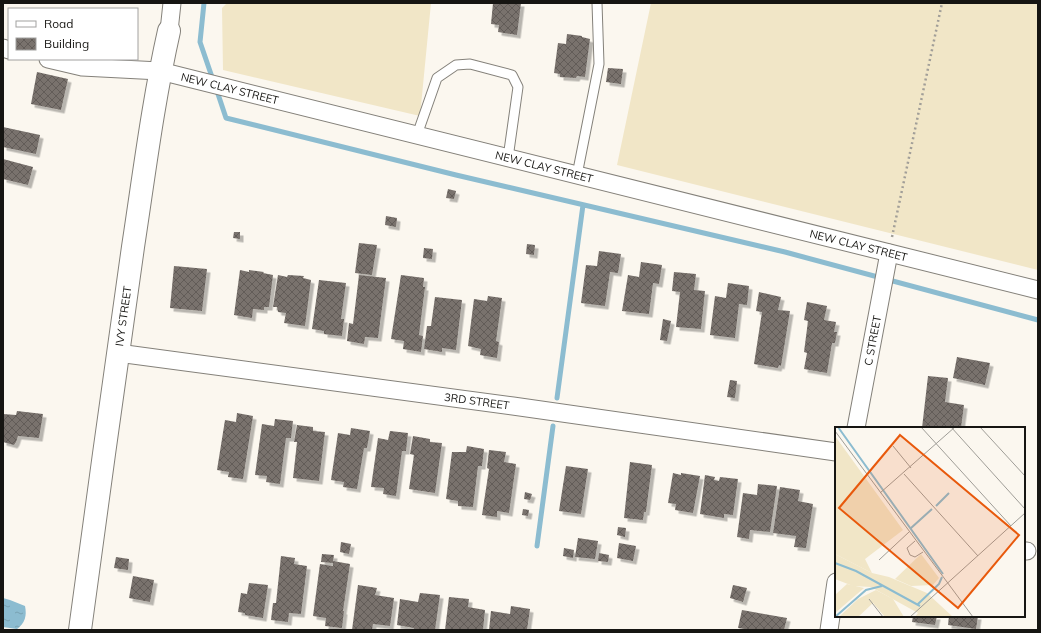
<svg xmlns="http://www.w3.org/2000/svg" width="1041" height="633" font-family="Mulish,sans-serif">
  <style>
    .grass { fill: #f1e6c7 }
    .water { fill: url(#water-ripples) }
    .lines { fill: none; stroke-linecap: round; stroke-linejoin: round }
    .stream { stroke: #8cbcd0; stroke-width: 5 }
    .building { fill: url(#building-cross-hatch); filter: url(#shadow) }
    .lane-casing { stroke: #84817a; stroke-width: 11 }
    .street-casing { stroke: #84817a; stroke-width: 19 }
    .secondary-casing { stroke: #84817a; stroke-width: 24 }
    .path { stroke: #a19e98; stroke-width: 2.5; stroke-dasharray: 2 3; stroke-linecap: butt }
    .lane { stroke: #fff; stroke-width: 9 }
    .street { stroke: #fff; stroke-width: 17 }
    .secondary { stroke: #fff; stroke-width: 22 }
    .labels { text-anchor: middle; dominant-baseline: central; stroke-width: 4; stroke-linejoin: round; paint-order: stroke }
    .street-label { font-size: 11px; fill: #161512; stroke: #fff }
    .inset-river { fill: none; stroke: #8cbcd0; stroke-width: 2 }
    .inset-road { fill: none; stroke: #9f9d97; stroke-width: 1 }
    .view { fill: #e8590c; fill-opacity: 0.15; stroke: #e8590c; stroke-width: 2 }
    .inset-edge { fill: none; stroke: #161512; stroke-width: 2 }
  </style>
  <defs>
    <pattern id="water-ripples" width="26" height="14" patternUnits="userSpaceOnUse"><rect width="26" height="14" fill="#8cbcd0"/><path d="M2 4q2-2 4 0t4 0M15 11q2-2 4 0t4 0" fill="none" stroke="#78a1b2"/></pattern>
    <pattern id="building-cross-hatch" width="8" height="8" patternUnits="userSpaceOnUse"><rect width="8" height="8" fill="#79726d"/><path d="M0 0l8 8M0 8l8-8" fill="none" stroke="#625c58"/></pattern>
    <filter id="shadow"><feDropShadow dx="3.5" dy="3.5" stdDeviation="0" flood-color="#0004"/></filter>
  </defs>
  <rect width="100%" height="100%" fill="#fbf7ef"/>
  <path class="grass" d="M227 3H431L420 116 223 70 222 8Z
    M651 3H1038V270L617 165Z"/>
  <path class="water" d="M3 598 10 600 25 606C27 616 25 623 17 629L3 627Z"/>
  <g class="lines">
    <path class="stream" d="M204 3 200 42 213 80
      M216 88 226 118 456 175 785 252 1038 320
      M557 398 583 205
      M537 546 553 426"/>
  </g>
  <path class="building" d="M493 3H521L517 35 498 32 499 25 491 24Z
    M567 34 582 36V37L590 39 585 77 577 76 576 78 560 77V74L554 73 558 43 566 44Z
    M608 68 623 69 621 84 606 82Z
    M37 72 68 79 61 110 31 104Z
    M3 127 40 135 36 154 3 147Z
    M3 159 33 167 28 185 3 179Z
    M448 189 456 191 454 199 446 198Z
    M386 216 397 218 396 227 385 225Z
    M234 232H240V239L233 238Z
    M359 243 377 245 372 275 355 273Z
    M527 244 535 245 534 255 526 254Z
    M424 248 433 249 432 259 423 258Z
    M599 251 621 254 618 273 610 272 605 306 581 303 586 265 597 266Z
    M641 262 662 265 659 284 653 283 649 314 622 311 628 275 639 277Z
    M174 266 207 269 202 311 170 308Z
    M240 270 249 272V270L264 272 263 273 273 275 269 307H264V310L253 309 252 318 234 315Z
    M674 272 696 274 694 290 705 291 701 329 676 327 680 292 672 291Z
    M278 275 287 277 288 275 304 276 303 278 311 280 305 326 284 323 286 313 278 312 277 307H273Z
    M359 275 386 278 378 338 365 337 364 344 347 341 349 323 353 324Z
    M401 275 424 278 423 287H425L419 335 423 336 421 352 403 349 404 341 391 339Z
    M319 280 346 283 341 319H344L342 336 324 334V331L312 329Z
    M728 283 749 286 747 305 739 304 735 338 710 335 715 296 726 298Z
    M759 292 781 297 778 310 790 311 781 366 779 365 778 368 754 364 762 312 756 311Z
    M488 296 502 298 496 341 499 342 497 358 480 355 481 349 468 346 474 299 487 301Z
    M435 297 462 300 456 350 442 348V352L424 349 427 326H431Z
    M807 302 827 306 824 320 836 322 834 332H837L835 343H832L827 373 804 369 807 353 804 352 808 321 804 320Z
    M663 319 671 321 667 341 660 340Z
    M957 357 990 363 985 385 953 378Z
    M928 376 948 378 945 402 964 405 961 428H922Z
    M730 380 737 381 735 398 727 397Z
    M17 411 43 414 39 438 18 436 16 442 14 445 3 442V414L16 415Z
    M237 413 253 416 243 479 228 477 229 472 217 470 225 420 236 422Z
    M275 419 293 421 291 438H286L280 484 266 482 267 476 255 475 262 424 274 426Z
    M297 425 313 427V431L325 432 319 481 293 478 297 442H294Z
    M351 428 370 431 367 448H364L357 489 343 487 344 482 331 480 338 433 350 435Z
    M390 431 408 433 406 451H402L396 496 383 494 384 488 371 487 378 438 388 440Z
    M413 436 430 439V442L442 443 435 493 409 489 414 455 410 454Z
    M467 446 484 449 482 466H478L473 507 458 506V501L446 499 452 452H466Z
    M489 450 506 452 504 462 516 464 509 513 497 511V517L482 515 489 469 487 468Z
    M630 462 652 465 646 512H644L643 520 624 518Z
    M566 466 588 469 581 514 559 511Z
    M673 473 681 475V473L700 476 693 513 675 510 676 504 668 503Z
    M705 475 715 477 714 480 719 481 720 477 738 479 733 515 724 514V518L700 514Z
    M758 484 777 486 770 532 750 530 749 539 737 537 743 493 757 495Z
    M780 487 800 490 798 501 813 504 806 548 794 547 796 536 773 533Z
    M525 492 532 494 530 500 524 499Z
    M523 509 529 510 528 516 522 515Z
    M618 527 626 528 625 537 617 535Z
    M578 538 598 541 595 559 575 557Z
    M341 542 351 544 349 554 340 552Z
    M619 543 636 546 633 561 617 558Z
    M564 548 574 550 573 558 563 556Z
    M599 553 609 555 608 562 598 561Z
    M322 554 334 555 333 561 350 564 343 611H344L342 628 325 626 326 618 313 616 320 564 333 566V563L321 562Z
    M281 556 295 558 294 564 307 566 301 614 289 613 288 622 271 620 273 603H276Z
    M116 557 129 559 128 570 114 568Z
    M133 576 154 580 150 602 129 598Z
    M249 583 268 585 263 618 245 615V613L238 612 241 593 247 594Z
    M358 585 377 588 375 595 394 598 390 626 373 624 372 630H352Z
    M733 585 747 588 743 602 730 598Z
    M420 593 440 595 435 630H413L414 628 397 625 400 599 418 602Z
    M449 597 469 599 468 607 485 610 483 630H445Z
    M511 606 530 609 527 630H489L491 611 510 614Z
    M742 610 787 618 784 630H751L738 628Z
    M913 616H937L935 625 912 622Z
    M949 616H978L976 629 948 625Z"/>
  <g class="lines">
    <defs>
      <path id="lane" d="M417 135 437 78 456 65 470 64 512 75 518 87 508 158
        M577 175 599 64 597 3"/>
      <g id="street">
        <path d="M169 31 172 3"/>
        <path d="M3 48 9 50"/>
        <path id="s1" d="M48 59 82 67 160 71 1038 290"/>
        <path id="s2" d="M118 353 513 406 836 452"/>
        <path id="s3" d="M856 428 889 253"/>
        <path d="M1024 551H1027"/>
        <path d="M829 630 836 582"/>
      </g>
      <g id="secondary">
        <path id="s4" d="M80 630C97 502 115 375 133 247 144 175 153 102 169 31"/>
      </g>
    </defs>
    <use href="#lane" class="lane-casing"/>
    <use href="#street" class="street-casing"/>
    <use href="#secondary" class="secondary-casing"/>
    <path class="path" d="M892 237 942 3"/>
    <use href="#lane" class="lane"/>
    <use href="#street" class="street"/>
    <use href="#secondary" class="secondary"/>
  </g>
  <g class="labels">
    <g class="street-label">
      <text stroke="none"><textPath href="#s1" startOffset="185">NEW CLAY STREET</textPath></text>
      <text stroke="none"><textPath href="#s1" startOffset="509">NEW CLAY STREET</textPath></text>
      <text stroke="none"><textPath href="#s1" startOffset="833">NEW CLAY STREET</textPath></text>
      <text stroke="none"><textPath href="#s4" startOffset="317">IVY STREET</textPath></text>
      <text stroke="none"><textPath href="#s3" startOffset="89">C STREET</textPath></text>
      <text stroke="none"><textPath href="#s2" startOffset="362">3RD STREET</textPath></text>
    </g>
  </g>
  <g transform="translate(835 427)">
    <rect width="190" height="190" fill="#fbf7ef"/>
    <path d="M0 9 68 103 30 132 37 146 0 127ZM86 127 104 151 98 158 76 159 60 152ZM12 157 29 161 0 186V168ZM41 163 58 172 69 190H50L38 176 23 190H4L23 172Z" fill="#f1e6c7"/>
    <path d="M0 127 37 146 54 150 92 166 118 190H80L83 186 36 160 18 159 0 152Z" fill="#f1e6c7"/>
    <path class="inset-river" d="M3 0 108 147M101 79 114 66M76 101 97 82M0 136 21 144 85 179M83 177 104 157 107 150M0 190 31 163 47 159"/>
    <path class="inset-road" d="M86 0 176 99M116 0 190 82M145 0 190 49M0 4 138 190M58 19 76 41M69 47 143 129M45 66 120 0M80 114 72 121 75 128 80 130 88 125M44 133 74 105M34 172 48 190M75 190 190 86"/>
    <path class="view" d="M65 8 184 108 123 181 4 81Z"/>
    <rect width="190" height="190" class="inset-edge"/>
  </g>
  <rect width="1041" height="633" fill="none" stroke="#161512" stroke-width="8"/>
  <rect x="8" y="8" width="130" height="52" fill="#ffffff" stroke="#a2a1a0"/>
  <rect x="16" y="21" width="20" height="6" fill="#ffffff" stroke="#a2a1a0"/>
  <text x="44" y="28" font-size="12" fill="#161512">Road</text>
  <rect x="16" y="38" width="20" height="12" fill="url(#building-cross-hatch)" stroke="#a2a1a0"/>
  <text x="44" y="48" font-size="12" fill="#161512">Building</text>
</svg>
